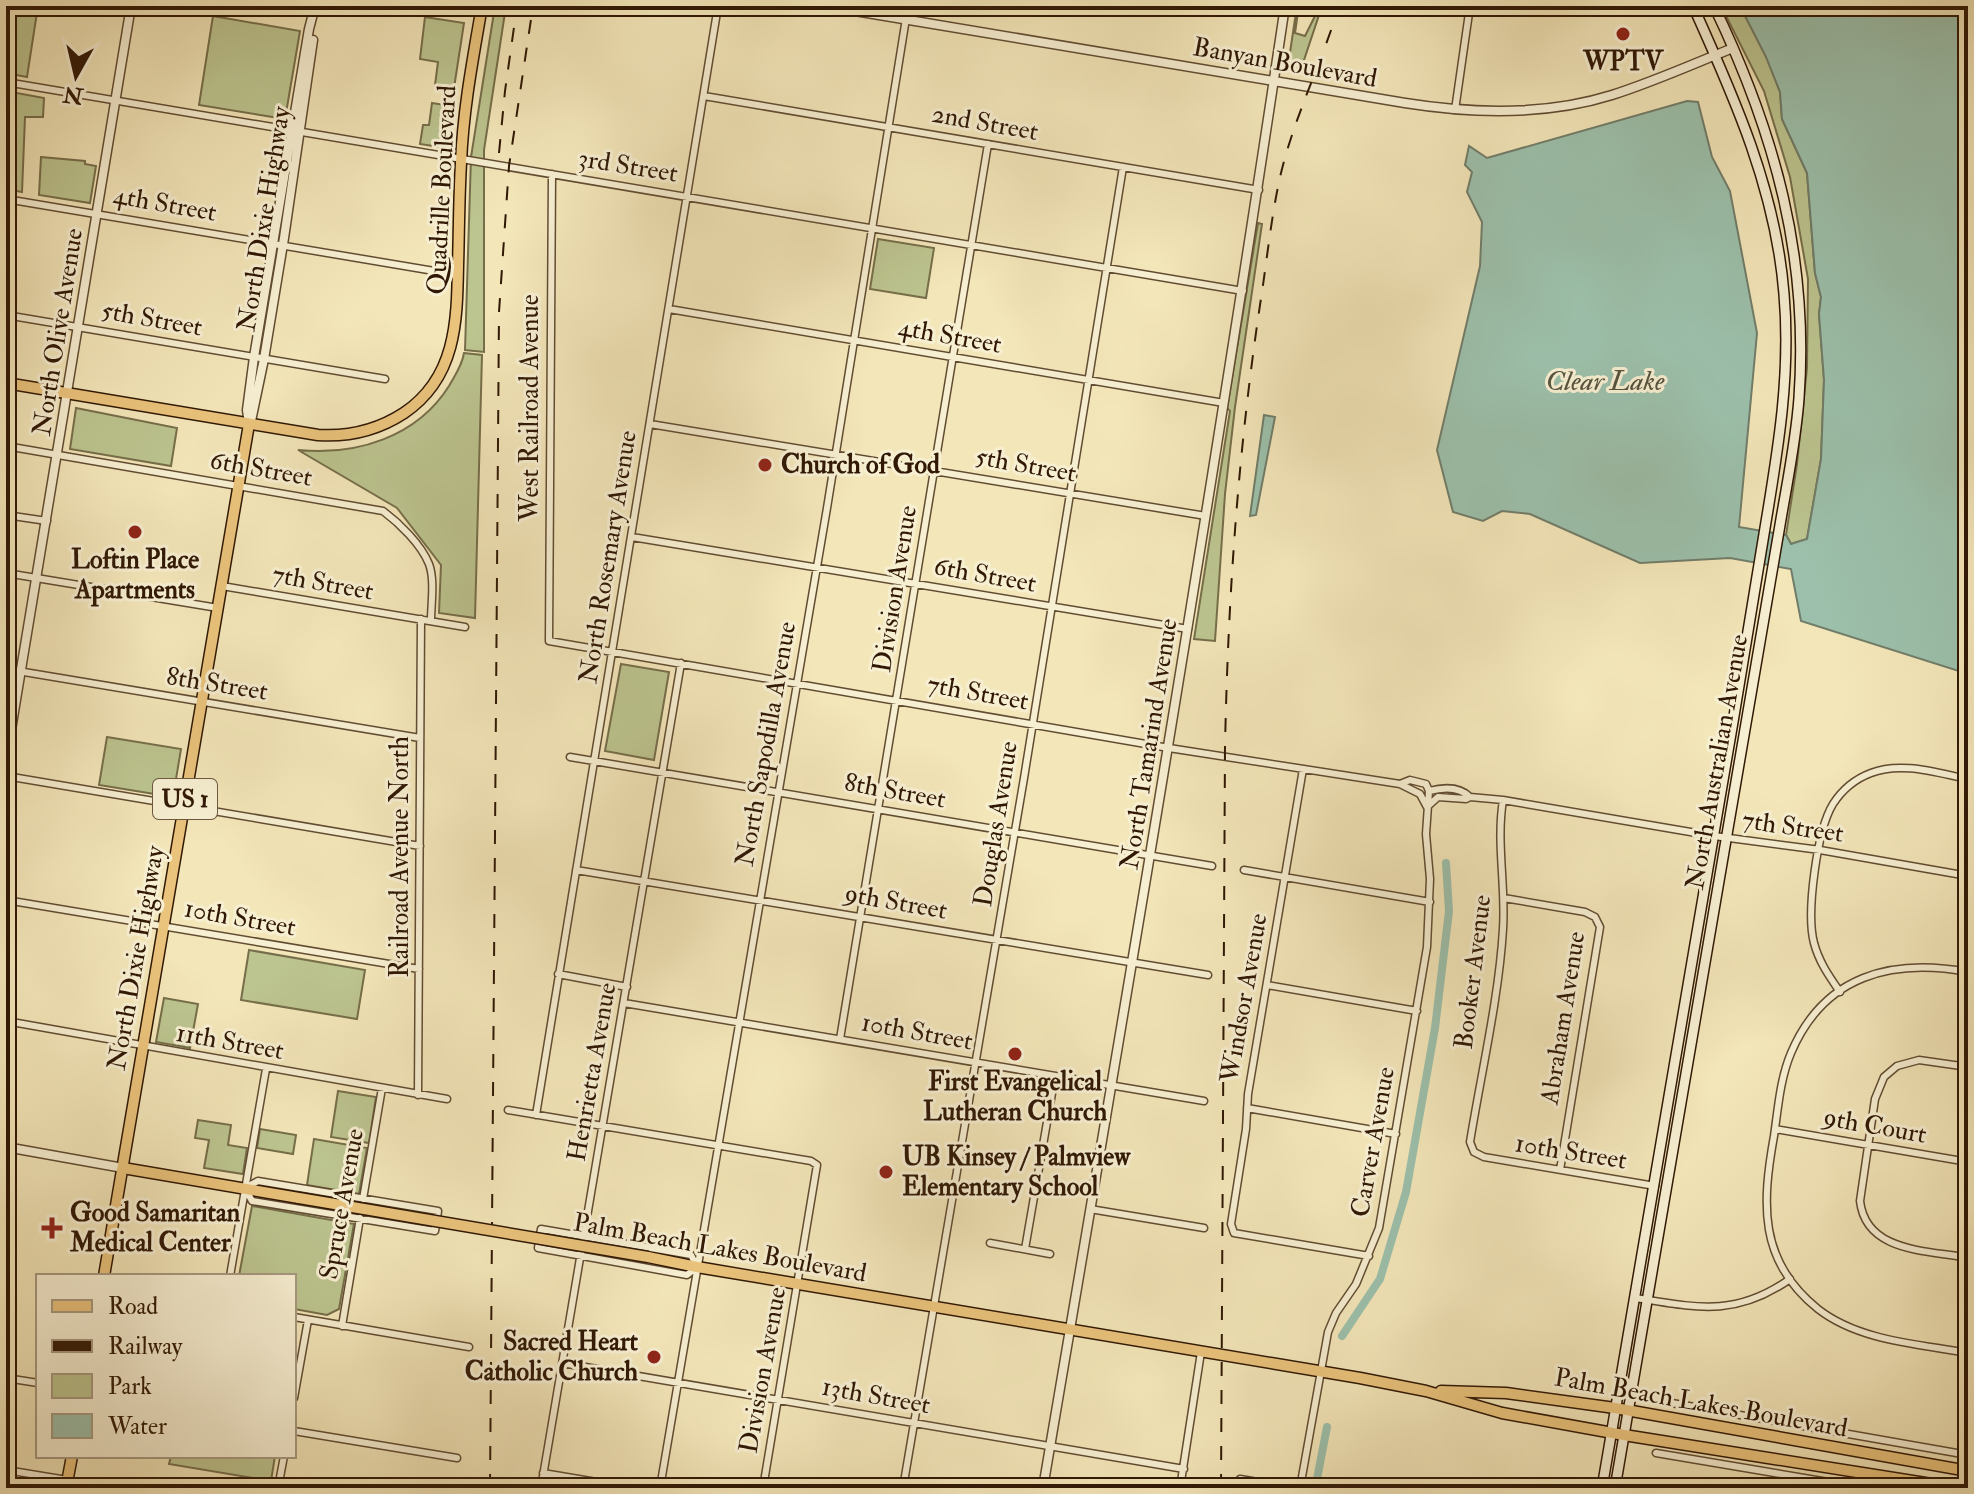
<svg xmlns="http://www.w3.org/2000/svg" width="1974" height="1494" font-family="'IM FELL Double Pica',serif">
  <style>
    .green { fill: #bcc48f; stroke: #766e4a; stroke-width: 2 }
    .water { fill: #9cc0ab; stroke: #717d69; stroke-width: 2 }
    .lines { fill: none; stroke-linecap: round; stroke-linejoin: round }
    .canal { stroke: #9cc0ab; stroke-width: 8 }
    .minor-casing { stroke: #614c32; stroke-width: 9 }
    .tertiary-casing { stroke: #614c32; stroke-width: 11 }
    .secondary-casing { stroke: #301805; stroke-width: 12 }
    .primary-casing { stroke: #301805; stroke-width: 13 }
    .minor { stroke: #f7efd2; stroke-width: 6 }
    .tertiary { stroke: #f7efd2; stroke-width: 8 }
    .secondary { stroke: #f7efd2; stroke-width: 9 }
    .primary { stroke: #eac37c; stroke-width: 10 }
    .rail { stroke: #301805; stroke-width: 2; stroke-dasharray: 14 14; stroke-linecap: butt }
    .primary-bridge-casing { stroke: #301805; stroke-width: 13; stroke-linecap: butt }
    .primary-bridge { stroke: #eac37c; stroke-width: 10 }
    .poi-dot { fill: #8f2418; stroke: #f7efd2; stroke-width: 3 }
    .labels { text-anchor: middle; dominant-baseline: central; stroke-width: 6; stroke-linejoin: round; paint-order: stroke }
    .shield { fill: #f7efd2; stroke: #6c5842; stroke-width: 2 }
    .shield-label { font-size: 24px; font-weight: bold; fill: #301805 }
    .poi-label { font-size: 26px; font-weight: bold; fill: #301805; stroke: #f7efd2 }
    .street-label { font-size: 26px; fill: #301805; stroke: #f7efd2 }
    .water-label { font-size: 28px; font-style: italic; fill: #56533f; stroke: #f7efd2 }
  </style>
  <rect width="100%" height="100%" fill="#f3e6b9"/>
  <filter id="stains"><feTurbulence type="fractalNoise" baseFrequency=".0025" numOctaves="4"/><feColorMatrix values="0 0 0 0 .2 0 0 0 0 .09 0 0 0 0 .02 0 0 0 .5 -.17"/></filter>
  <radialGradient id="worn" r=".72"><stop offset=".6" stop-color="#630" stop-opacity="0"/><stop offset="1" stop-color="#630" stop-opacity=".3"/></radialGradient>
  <path class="green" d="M6 6H38L27 77 6 73Z
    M495 6H506L484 150V352L465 350 471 157Z
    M1297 6 1305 11 1298 12 1295 33 1305 36 1320 6H1322L1302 66 1295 70 1290 67 1289 59Z
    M1721 6H1740L1766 56 1780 92 1782 119 1807 173 1815 273 1821 297 1819 314 1824 380 1821 459 1807 539 1791 544 1786 535 1797 464 1807 368 1808 279 1790 177 1764 91Z
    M213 16 300 31 285 119 199 105Z
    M425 17 464 23 454 88 435 85 438 62 420 59Z
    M6 91 44 98 43 117H25L22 192 6 189Z
    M432 103 451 106 446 148 420 144 423 125H429Z
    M41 157 85 161V164L96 166 90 203 39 195Z
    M1258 223 1262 224 1235 407 1225 494 1215 641 1194 639 1230 411 1227 408Z
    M878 239 934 248 926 298 870 289Z
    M464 353 482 355 475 618 439 613 441 565 397 508 298 450C356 456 417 437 449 386 455 375 462 366 464 353Z
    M76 408 177 428 171 466 70 449Z
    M621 664 669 672 654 760 605 751Z
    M107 737 181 749 173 797 99 785Z
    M249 950 365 970 357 1019 241 1000Z
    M164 998 198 1004 190 1048 156 1042Z
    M338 1091 376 1097 369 1143 331 1137Z
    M198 1120 231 1125 228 1145 247 1148 243 1174 204 1168 209 1140 195 1138Z
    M260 1129 296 1135 293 1154 257 1148Z
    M314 1139 367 1148 359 1194 307 1185Z
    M252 1206 354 1224 339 1309 327 1315 294 1309V1276H239Z
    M171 1456H275L271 1481 169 1464Z"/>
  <path class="water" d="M1740 6H1968V674L1801 621 1791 569 1730 558 1640 563 1530 514 1502 511 1483 521 1453 512 1437 450 1480 266 1482 222 1467 192 1472 172 1465 165 1469 146 1487 158 1687 101 1698 102 1712 157 1730 191 1757 333 1739 527 1786 535 1791 544 1807 539 1821 459 1824 380 1819 314 1821 297 1815 273 1807 173 1782 119 1780 92 1766 57Z
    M1264 415 1275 417 1256 515 1250 516Z"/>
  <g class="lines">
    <path class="canal" d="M1342 1336 1380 1279 1406 1192 1435 1028 1449 911 1446 863
      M1317 1479 1327 1427"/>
    <defs>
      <path id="minor" d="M6 82 1243 291
        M704 96 1259 190
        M1455 110 1470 6
        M552 174 549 641 1169 748 1400 784 1420 794 1427 807 1438 797 1466 799 1470 797 1503 800 1714 836 1820 850 1968 876
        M6 199 458 275
        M669 309 1224 403
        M6 315 385 379
        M650 424 1206 516
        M6 446 383 511C399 523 421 544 429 564 435 580 431 604 431 621
        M6 515 47 521
        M632 537 1188 629
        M6 573 218 608
        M222 586 465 627
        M6 669 420 738
        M570 757 1212 866
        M1303 769 1248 1094 1246 1129 1231 1224 1234 1233 1369 1256
        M6 776 420 846
        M1400 784 1410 780 1426 784 1429 791
        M1429 791C1444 787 1459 786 1470 797
        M1503 800C1496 843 1506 886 1503 929 1499 997 1481 1074 1470 1142L1474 1152 1484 1157 1655 1186
        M576 870 1208 975
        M1244 870 1430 902
        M1504 898 1585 912 1595 917 1600 927 1560 1170
        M6 900 419 969
        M1968 972C1892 958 1824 975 1791 1053 1780 1079 1778 1109 1774 1136 1762 1203 1758 1261 1818 1309 1859 1341 1918 1344 1968 1353
        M558 974 627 987
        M1267 985 1417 1011
        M1840 992C1829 976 1819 962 1814 943 1806 913 1817 830 1833 804 1842 790 1855 779 1871 773 1901 761 1937 773 1968 779
        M624 1003 1204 1101
        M6 1021 447 1099
        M840 1039 988 144
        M1968 1067 1919 1060 1897 1066 1884 1077 1875 1099 1860 1201C1866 1253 1928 1250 1968 1258
        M418 1095 421 619
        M1247 1108 1396 1134
        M508 1110 811 1161 817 1165 763 1488
        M536 1115 718 6
        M1775 1129 1968 1162
        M258 1181 438 1211 435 1231 252 1201 245 1188Z
        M363 1199 382 1088
        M1090 1209 1204 1228
        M541 1229 691 1255 697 1267 687 1275 538 1248Z
        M990 1243 1050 1254
        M1025 1249 1055 1076
        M230 1276 266 1069
        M1636 1298C1698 1308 1736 1317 1790 1279
        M294 1317 469 1347
        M342 1326 360 1218
        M562 1363 1184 1469
        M6 1378 38 1383
        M294 1398 308 1320
        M1666 1402 1968 1455
        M294 1431 457 1458
        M1656 1453 1864 1488
        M6 1470 67 1480
        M543 1473 632 1488
        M1240 1479 1295 1488
        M278 1488 284 1456
        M541 1488 681 663
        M660 1488 827 508 908 6
        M903 1488 1024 778 1123 167
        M1180 1488 1201 1352
        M1300 1488 1328 1332 1336 1313 1356 1284 1379 1228 1427 947 1430 879 1426 834 1429 791"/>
      <path id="tertiary" d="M825 6 1405 103C1474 114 1545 116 1612 95 1653 82 1693 64 1733 48
        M251 421 264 359 284 238 313 40
        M249 424 247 410 254 357 309 29 315 6
        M6 760 131 6
        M6 1147 123 1168
        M1043 1488C1127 995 1211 501 1285 6"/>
      <path id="secondary" d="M1602 1488C1646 1231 1691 974 1734 716 1744 653 1755 591 1765 528 1778 450 1791 374 1784 294 1776 191 1735 99 1693 6
        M1615 1488 1780 525C1787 483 1796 441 1799 398 1809 257 1775 133 1714 6"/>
      <path id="primary" d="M6 383 318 435C349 437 378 430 404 413 456 378 457 322 458 266 459 232 459 197 461 163 463 110 473 58 482 6
        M123 1168 299 1198
        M648 1257 697 1267 1360 1378 1426 1391 1502 1413 1624 1435 1957 1488
        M104 1276 249 424
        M1441 1391 1506 1393 1615 1408 1968 1471
        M66 1488 72 1456"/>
    </defs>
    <use href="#minor" class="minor-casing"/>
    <use href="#tertiary" class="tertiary-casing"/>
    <use href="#secondary" class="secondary-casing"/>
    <use href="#primary" class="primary-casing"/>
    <use href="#minor" class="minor"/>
    <use href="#tertiary" class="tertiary"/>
    <use href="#secondary" class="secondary"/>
    <use href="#primary" class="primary"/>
    <path class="rail" d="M499 153 505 91 517 6
      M490 1488 499 312 509 166 533 6
      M1221 1488 1225 747C1228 598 1238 452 1260 305 1267 261 1271 216 1281 173 1295 115 1322 62 1339 6"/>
    <defs>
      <path id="primary-bridge" d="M299 1198 648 1257"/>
    </defs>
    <use href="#primary-bridge" class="primary-bridge-casing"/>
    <use href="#primary-bridge" class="primary-bridge"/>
  </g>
  <g class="poi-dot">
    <circle cx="1623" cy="34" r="8"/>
    <circle cx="765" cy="465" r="8"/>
    <circle cx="135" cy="532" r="8"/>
    <circle cx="1015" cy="1054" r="8"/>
    <circle cx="886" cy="1172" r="8"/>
    <path d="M48 1216h8v8h8v8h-8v8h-8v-8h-8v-8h8z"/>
    <circle cx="654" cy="1357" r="8"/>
  </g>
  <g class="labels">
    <rect class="shield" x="153" y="779" width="64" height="40" rx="6"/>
    <g class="shield-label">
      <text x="185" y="799">US 1</text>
    </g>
    <g class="poi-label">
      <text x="1623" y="62">WPTV</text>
      <text x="781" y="465" text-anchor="start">Church of God</text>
      <text x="135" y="560">Loftin Place<tspan x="135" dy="30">Apartments</tspan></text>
      <text x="1015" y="1082">First Evangelical<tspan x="1015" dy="30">Lutheran Church</tspan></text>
      <text x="902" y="1157" text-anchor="start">UB Kinsey / Palmview<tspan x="902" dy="30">Elementary School</tspan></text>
      <text x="70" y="1213" text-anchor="start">Good Samaritan<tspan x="70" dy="30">Medical Center</tspan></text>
      <text x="638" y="1342" text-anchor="end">Sacred Heart<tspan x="638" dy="30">Catholic Church</tspan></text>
    </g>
    <g class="street-label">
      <text transform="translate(1285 63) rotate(10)">Banyan Boulevard</text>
      <text transform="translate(985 123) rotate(10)">2nd Street</text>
      <text transform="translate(628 166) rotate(9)">3rd Street</text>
      <text transform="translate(442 190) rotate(-87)">Quadrille Boulevard</text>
      <text transform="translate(165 204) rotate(10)">4th Street</text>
      <text transform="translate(264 219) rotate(-81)">North Dixie Highway</text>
      <text transform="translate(152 319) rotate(10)">5th Street</text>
      <text transform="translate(58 332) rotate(-81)">North Olive Avenue</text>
      <text transform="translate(950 336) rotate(10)">4th Street</text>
      <text transform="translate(530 408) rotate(-90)">West Railroad Avenue</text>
      <text transform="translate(1026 465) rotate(10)">5th Street</text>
      <text transform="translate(261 469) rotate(10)">6th Street</text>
      <text transform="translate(608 557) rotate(-81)">North Rosemary Avenue</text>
      <text transform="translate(985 575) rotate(10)">6th Street</text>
      <text transform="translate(323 583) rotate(10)">7th Street</text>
      <text transform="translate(895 589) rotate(-81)">Division Avenue</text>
      <text transform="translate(217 684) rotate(9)">8th Street</text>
      <text transform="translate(978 693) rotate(10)">7th Street</text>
      <text transform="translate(766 744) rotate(-80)">North Sapodilla Avenue</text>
      <text transform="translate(1149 744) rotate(-81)">North Tamarind Avenue</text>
      <text transform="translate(1717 762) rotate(-80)">North Australian Avenue</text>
      <text transform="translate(895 791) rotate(10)">8th Street</text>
      <text transform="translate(996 824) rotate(-81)">Douglas Avenue</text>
      <text transform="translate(1793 827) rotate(8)">7th Street</text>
      <text transform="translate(400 857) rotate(-90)">Railroad Avenue North</text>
      <text transform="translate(896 902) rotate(10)">9th Street</text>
      <text transform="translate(240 918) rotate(10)">10th Street</text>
      <text transform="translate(136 958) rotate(-80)">North Dixie Highway</text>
      <text transform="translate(1473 972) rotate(-83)">Booker Avenue</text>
      <text transform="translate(1244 998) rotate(-80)">Windsor Avenue</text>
      <text transform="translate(1563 1018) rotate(-81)">Abraham Avenue</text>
      <text transform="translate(917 1032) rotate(10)">10th Street</text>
      <text transform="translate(230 1042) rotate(10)">11th Street</text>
      <text transform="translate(592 1072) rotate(-80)">Henrietta Avenue</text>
      <text transform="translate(1875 1126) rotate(10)">9th Court</text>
      <text transform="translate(1373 1142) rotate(-80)">Carver Avenue</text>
      <text transform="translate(1571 1152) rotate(9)">10th Street</text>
      <text transform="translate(342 1204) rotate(-80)">Spruce Avenue</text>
      <text transform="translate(720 1248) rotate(10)">Palm Beach Lakes Boulevard</text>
      <text transform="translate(763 1370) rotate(-80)">Division Avenue</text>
      <text transform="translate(876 1396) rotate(10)">13th Street</text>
      <text transform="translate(1701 1403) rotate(10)">Palm Beach Lakes Boulevard</text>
    </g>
    <g class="water-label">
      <text x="1605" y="381">Clear Lake</text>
    </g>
  </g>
  <rect width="1974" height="1494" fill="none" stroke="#f3e6b9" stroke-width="32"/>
  <rect x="8" y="8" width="1958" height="1478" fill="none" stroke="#301805" stroke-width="4"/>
  <rect x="16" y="16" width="1942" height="1462" fill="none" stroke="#301805" stroke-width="2"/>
  <rect x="36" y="1274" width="260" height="184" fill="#f7efd2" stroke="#a79980" stroke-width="2"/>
  <rect x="52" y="1300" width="40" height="12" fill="#eac37c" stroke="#a79980" stroke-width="2"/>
  <text x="108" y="1314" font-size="24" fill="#301805">Road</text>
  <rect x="52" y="1340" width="40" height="12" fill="#301805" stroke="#a79980" stroke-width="2"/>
  <text x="108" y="1354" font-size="24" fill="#301805">Railway</text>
  <rect x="52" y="1374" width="40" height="24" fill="#bcc48f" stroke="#a79980" stroke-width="2"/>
  <text x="108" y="1394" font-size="24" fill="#301805">Park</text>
  <rect x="52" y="1414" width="40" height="24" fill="#9cc0ab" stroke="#a79980" stroke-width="2"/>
  <text x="108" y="1434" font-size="24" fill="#301805">Water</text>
  <g transform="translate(76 76) rotate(188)" stroke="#f7efd2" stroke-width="6" paint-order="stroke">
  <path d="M0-6L14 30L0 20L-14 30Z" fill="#301805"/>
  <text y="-12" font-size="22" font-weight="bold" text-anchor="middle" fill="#301805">N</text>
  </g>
  <rect width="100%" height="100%" filter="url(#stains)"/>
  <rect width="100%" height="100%" fill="url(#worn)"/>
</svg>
